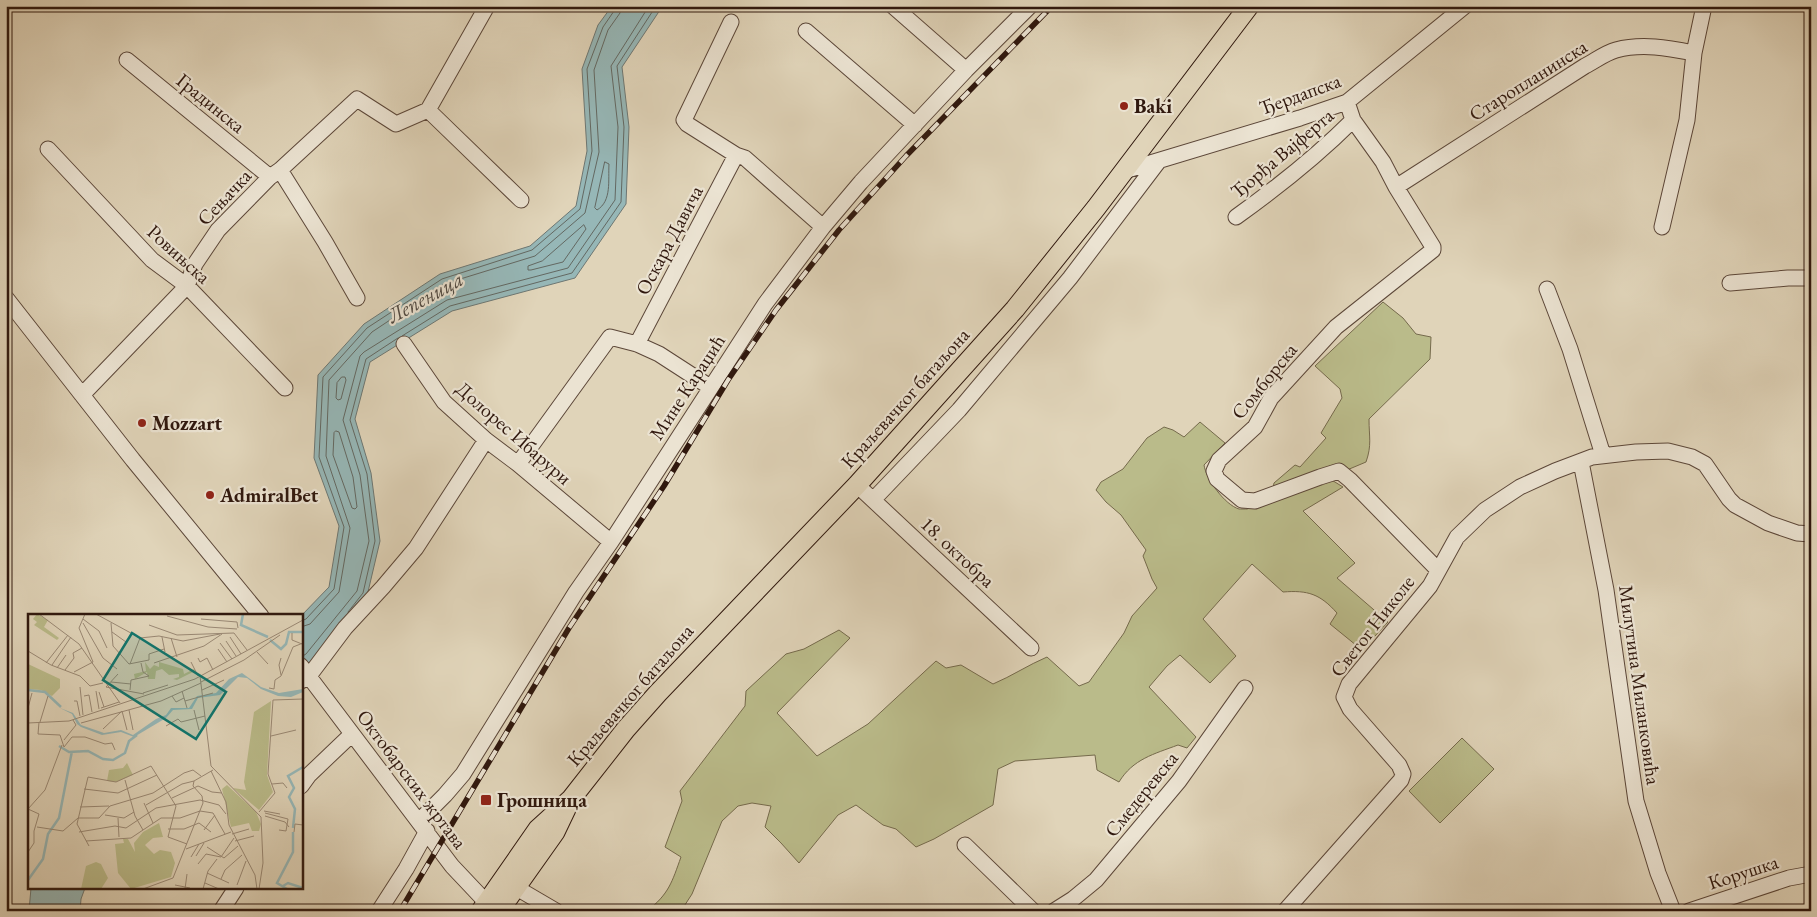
<svg xmlns="http://www.w3.org/2000/svg" width="1817" height="917" font-family="'EB Garamond',serif">
  <style>
    .green { fill: #babb8a; stroke: #756a4c }
    .water { fill: #96b7b7; stroke: #6d7773 }
    .lines { fill: none; stroke-linecap: round; stroke-linejoin: round }
    .shore { stroke: #636862; stroke-width: 1 }
    .minor-casing { stroke: #5c4739; stroke-width: 17 }
    .major-casing { stroke: #30180e; stroke-width: 21 }
    .minor { stroke: #ebe3d2; stroke-width: 15 }
    .major { stroke: #e0d4b9; stroke-width: 19 }
    .rail-casing { stroke: #30180e; stroke-width: 5.5 }
    .rail { stroke: #ebe3d2; stroke-width: 4; stroke-dasharray: 11; stroke-linecap: butt }
    .poi-dot { fill: #8f2418; stroke: #ebe3d2; stroke-width: 2 }
    .labels { text-anchor: middle; dominant-baseline: central; stroke-width: 4.5; stroke-linejoin: round; paint-order: stroke }
    .street-label { font-size: 20px; fill: #30180e; stroke: #ebe3d2 }
    .poi-label { font-size: 20px; font-weight: bold; fill: #30180e; stroke: #ebe3d2; text-anchor: start }
    .water-label { font-size: 21px; font-style: italic; fill: #4f4841; stroke: #ebe3d2 }
    .inset-river { fill: none; stroke: #96b7b7; stroke-width: 2.5 }
    .inset-road { fill: none; stroke: #9a8975; stroke-width: 1 }
    .view { fill: #0f766e; fill-opacity: 0.15; stroke: #0f766e; stroke-width: 2.5 }
    .inset-edge { fill: none; stroke: #30180e; stroke-width: 2.5 }
  </style>
  <rect width="100%" height="100%" fill="#e0d4b9"/>
  <filter id="stains"><feTurbulence type="fractalNoise" baseFrequency=".004" numOctaves="4"/><feColorMatrix values="0 0 0 0 .2 0 0 0 0 .09 0 0 0 0 .02 0 0 0 .5 -.17"/></filter>
  <radialGradient id="worn" r=".72"><stop offset=".6" stop-color="#630" stop-opacity="0"/><stop offset="1" stop-color="#630" stop-opacity=".3"/></radialGradient>
  <path class="green" d="M1383 302 1403 318 1416 334 1431 337 1430 359 1369 419C1369 437 1372 445 1366 462L1347 470 1273 488 1274 483 1295 465 1300 467 1326 438 1321 433 1342 398 1340 389 1315 366Z
    M1200 422 1225 443 1204 465C1206 479 1225 505 1239 509 1240 509 1246 509 1247 509L1330 479 1343 487 1303 511 1355 563 1337 578 1388 622 1362 650 1330 624 1337 613C1320 594 1308 590 1283 592L1252 564 1203 619 1236 656 1210 683 1180 655 1167 666 1149 687 1196 737 1187 748 1178 745C1154 754 1133 759 1119 782L1097 770 1095 755 1015 761 998 769 993 805 934 839 916 847 896 829 883 825 856 805 838 815 799 863 781 843 765 827 771 806 752 803 738 806 722 821 692 894 681 911H647C669 894 672 882 681 857L665 847 682 801 680 791 745 706 746 691 786 654 804 649 839 630 850 638 777 713 817 756 868 724 936 661 946 668 961 665 993 684C1012 676 1028 665 1047 657L1079 686 1089 682 1124 633 1132 616 1157 588 1152 579 1143 556 1146 550 1121 515 1106 502 1096 490 1101 482 1123 469 1147 438 1164 427 1173 430 1184 437Z
    M1462 738 1494 769 1440 823 1409 791Z"/>
  <path class="water" d="M612 6H665L660 10 622 67 629 127 626 204 575 278 452 311 370 362 355 419 371 473 380 541 367 596 314 662 301 671V616L329 587 339 526 314 458 318 375 364 324 440 274 530 246 576 206 587 151 582 69 598 25Z
    M31 888H85L81 899 80 911H29Z"/>
  <g class="lines">
    <path class="shore" d="M605 162 609 164C608 180 612 201 597 210L595 208Z
      M584 225 586 229 563 262 531 270H528V266L542 261Z
      M402 336 450 306 572 273 621 202 624 127 617 66 656 6
      M342 377H345L346 380 341 399 338 400 336 398 337 383Z
      M336 431 339 432 353 477 357 507 355 509 352 508 333 455 334 433Z
      M348 612 363 593 375 541 367 474 350 420 366 359 398 338
      M301 621 306 619 334 589 344 527 319 457 323 377 367 328 442 279 532 250 580 209 592 151 587 69 603 27 614 11 615 6
      M301 627 310 624 339 592 350 528 326 456 329 380 372 332 444 284 535 256 585 213 599 152 594 70 608 30 620 13 622 6
      M301 657 306 654 357 591 369 541 360 475 343 420 360 356 364 352 447 300 568 268 615 200 618 127 611 66 649 6"/>
    <defs>
      <path id="minor" d="M893 6 966 70
        M731 22 684 120 687 124 736 155 745 158 823 227
        M806 31 915 125
        M127 60 270 177
        M1347 102 1353 120 1383 162 1396 187 1433 247V250L1336 327 1271 398 1255 427 1219 460 1214 471 1217 479 1242 500 1255 501 1320 477 1339 471 1350 480 1438 570
        M428 110 521 200
        M48 149 152 260 187 286 285 388
        M280 170 325 242 357 298
        M1124 171 1300 118 1347 102 1465 6
        M1396 187 1585 66C1595 61 1605 53 1616 50 1642 43 1668 48 1694 53
        M1236 217C1278 187 1317 156 1353 120
        M1662 227 1687 120 1694 53 1704 6
        M1730 283 1788 278H1811
        M1547 289 1570 349 1603 455
        M6 298 133 460 261 616
        M404 344 444 402 486 440 518 464 611 542
        M637 344 736 155
        M82 395 187 286 195 264 218 230 270 177 280 170 357 99 396 124 428 110 487 6
        M1581 462 1606 590 1636 801 1658 873 1673 911
        M518 464 610 337 637 344 659 354 710 387
        M857 485 1031 648
        M873 500 959 410 1070 278 1158 162
        M301 666 452 866 486 902 495 909
        M301 681 309 676 345 628 383 587 416 548 486 440
        M301 786 309 775 352 734
        M419 821 445 795 463 774 576 592 611 542 765 304 823 227 861 182 966 70 1030 6
        M965 845 1033 911
        M515 887 556 911
        M221 911 236 888
        M379 911 406 869 427 831
        M1054 911 1073 899 1096 880 1179 781 1245 688
        M1285 911 1401 780 1403 774 1399 765 1350 709 1344 697 1349 684 1430 586 1457 537 1485 510 1520 487 1555 471 1592 457 1636 452 1668 451 1692 457 1705 464 1729 499 1735 505 1768 523 1797 533 1811 534
        M1689 911 1789 878 1811 874"/>
      <path id="major" d="M481 911 538 829 571 799 626 729 658 693 857 485 1015 309 1096 208 1249 6
        M499 911 555 832 566 809"/>
    </defs>
    <use href="#minor" class="minor-casing"/>
    <use href="#major" class="major-casing"/>
    <use href="#minor" class="minor"/>
    <use href="#major" class="major"/>
    <defs>
      <path id="rail" d="M400 911 569 628 664 486 728 380 776 310 839 230 906 156 1052 6"/>
    </defs>
    <use href="#rail" class="rail-casing"/>
    <use href="#rail" class="rail"/>
  </g>
  <g class="poi-dot">
    <circle cx="1124" cy="106" r="5"/>
    <circle cx="142" cy="423" r="5"/>
    <circle cx="210" cy="495" r="5"/>
    <rect x="480" y="794" width="12" height="12" rx="2.5"/>
  </g>
  <g class="labels">
    <g class="street-label">
      <text transform="translate(1528 80) rotate(-32)">Старопланинска</text>
      <text transform="translate(1300 94) rotate(-20)">Ђердапска</text>
      <text transform="translate(211 103) rotate(39)">Градинска</text>
      <text transform="translate(1282 153) rotate(-40)">Ђорђа Вајферта</text>
      <text transform="translate(224 197) rotate(-47)">Сењачка</text>
      <text transform="translate(669 240) rotate(-62)">Оскара Давича</text>
      <text transform="translate(179 254) rotate(42)">Ровињска</text>
      <text transform="translate(1264 381) rotate(-51)">Сомборска</text>
      <text transform="translate(687 387) rotate(-57)">Мине Караџић</text>
      <text transform="translate(905 398) rotate(-48)">Краљевачког батаљона</text>
      <text transform="translate(514 433) rotate(41)">Долорес Ибарури</text>
      <text transform="translate(958 552) rotate(43)">18. октобра</text>
      <text transform="translate(1372 626) rotate(-52)">Светог Николе</text>
      <text transform="translate(1640 685) rotate(82)">Милутина Миланковића</text>
      <text transform="translate(630 695) rotate(-49)">Краљевачког батаљона</text>
      <text transform="translate(412 779) rotate(53)">Октобарских жртава</text>
      <text transform="translate(1141 794) rotate(-51)">Смедеревска</text>
      <text transform="translate(1743 872) rotate(-18)">Корушка</text>
    </g>
    <g class="poi-label">
      <text x="1134" y="106">Baki</text>
      <text x="152" y="423">Mozzart</text>
      <text x="220" y="495">AdmiralBet</text>
      <text x="497" y="800">Грошница</text>
    </g>
    <g class="water-label">
      <text transform="translate(425 297) rotate(-29)">Лепеница</text>
    </g>
  </g>
  <g transform="translate(28 614)">
    <rect width="275" height="275" fill="#e0d4b9"/>
    <path d="M9 0 20 6 16 13 31 24 29 26 6 11 9 8 5 5ZM117 48 122 55 126 51 131 53V48L155 55 156 60 166 55 167 57 149 66 145 65 151 63V60L141 61 134 55 128 57 127 65H120L119 58 107 65 106 60 118 57ZM0 50 32 65V74L24 82 13 76 0 75ZM243 87 239 161 245 178 231 196 205 174 218 176 216 168 226 98ZM99 149 105 161 88 168 79 167 81 156 95 154ZM199 171 228 198 233 210 231 217H224L221 209 203 213 194 175ZM131 209 135 223 125 224 117 231 126 240 132 236 143 238 147 249 143 263 103 275 90 259 87 230 96 229 95 225H100L107 238 106 229 115 218ZM68 248 73 250 80 264 73 275H53L58 252Z" fill="#babb8a"/>
    <path d="M214 59 233 73 251 79 275 75V78L263 83 250 82 233 75 219 64 210 63 192 81 170 84 164 95 145 96 138 104 106 123 93 118 74 121 53 113 49 110 44 100 32 94 45 99 53 111 76 119 93 116 105 121 128 105 138 101 143 94H161L169 82 188 79 201 65Z" fill="#96b7b7"/>
    <path class="inset-river" d="M215 0 213 11 240 23M242 26 253 35 258 30 261 18H275M0 76 17 78 33 93M31 132 41 138 60 137 75 145 85 146 97 139 101 127 109 121M265 214 267 195 261 183 266 174 260 162 275 153M0 266 15 245 20 220 31 204 44 137M255 272 260 269 275 274M259 275 249 269 265 238V218"/>
    <path class="inset-road" d="M11 0 51 30 92 89M68 0 112 24 131 22 155 27 192 20M139 2 180 13 209 15M55 5 71 17 79 34M173 5 209 8 210 14M55 9 75 44 89 55M83 9 85 32 101 50M121 11 149 21 206 19M84 18 98 28M206 19 219 36M264 19V26L274 30M134 23 137 38M202 23 213 40M143 24 149 43M198 27 208 42M192 29 204 45M190 35 199 48M0 37 23 51 52 62 62 72 75 69M229 38 240 50M170 44 172 48 179 44 185 56M163 48 170 62M18 49 40 21M126 49 176 32 194 20M101 50 121 46V40L136 35M102 50 112 24M24 51 43 23M29 54 38 41M37 56 46 44 45 39 54 34M46 58 65 48 51 14 57 0M90 60 78 73 116 80M253 61 251 51 253 44M172 62 183 152 233 203 235 249 231 275M83 68 103 70M173 68 216 46 252 21M52 73 55 101M241 74 246 75 247 66 253 62 265 33 275 29M102 76 103 66 121 62 115 58 113 49M174 76 196 66M68 77 71 95M154 77 159 94M71 78 76 93M115 79 140 71M56 82 61 81 64 98M144 82 148 88 156 84M46 87H49L52 102M157 87 185 79M0 94 4 79M73 94 91 88M101 96 105 116M166 96 171 116M11 108 10 120 32 121 36 133 44 123H57L77 130 84 129 87 136M12 108 20 82M0 109 41 107 167 65 275 6M53 109 133 87 173 69M138 112 150 105 153 108 177 102M75 115 94 97 99 116M243 122 268 116M36 126 48 111 45 106M183 157 198 188 201 211 227 261 229 275M97 166 107 202 115 216M244 170 255 169 259 174M56 175 90 179 129 161M144 184 170 172 184 178 194 179M116 189 125 209M118 191 154 170 166 167M52 193 81 192M0 195 17 176 34 131M0 195 11 200 6 217V229L0 238M236 197 252 200M231 198 247 179 240 160 245 86 275 85M237 199 260 205 258 217 251 216M77 201 96 204 106 198M237 202 257 208 261 213M90 204 91 223M9 213 35 217 50 204H71L82 192 125 179 156 159 165 156 173 162M140 215H156L171 209 183 218M176 216 187 201M51 218 87 212 98 214 128 194 172 186 191 191 198 200M266 218 267 210 275 211M204 220 221 215M58 227 103 224 133 204H152L172 197 185 199 197 220M207 227 226 222M61 232 49 210 60 163 88 168 123 152 148 192 140 223 159 230M179 233 196 244 210 232M158 235 203 218M168 242 176 229M163 243 171 230M170 250 178 240 193 243 206 224M179 259 201 269M193 265 197 256 214 241M177 269 191 275M147 271 162 274M209 271 218 247M115 275 145 264 175 189 174 182 165 172 166 167 185 156M157 275 159 260M175 275 180 257 189 245"/>
    <path class="view" d="M104 19 198 78 168 125 75 66Z"/>
    <rect width="275" height="275" class="inset-edge"/>
  </g>
  <rect width="1817" height="917" fill="none" stroke="#e0d4b9" stroke-width="25"/>
  <rect x="8" y="8" width="1802" height="902" fill="none" stroke="#30180e" stroke-width="2.5"/>
  <rect x="12" y="12" width="1792" height="892" fill="none" stroke="#30180e"/>
  <rect width="100%" height="100%" filter="url(#stains)"/>
  <rect width="100%" height="100%" fill="url(#worn)"/>
</svg>
